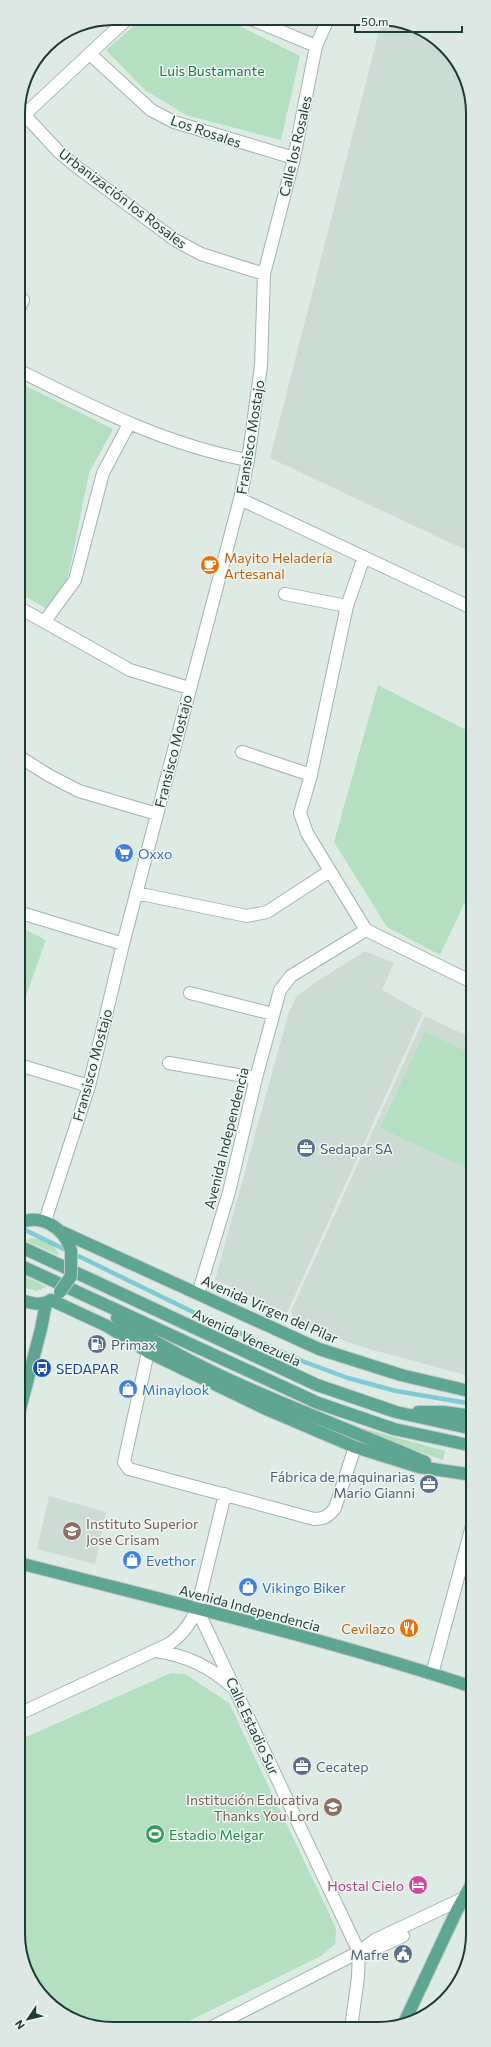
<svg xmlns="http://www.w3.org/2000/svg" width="491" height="2047" font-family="Commissioner,sans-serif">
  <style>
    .built { fill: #ccdbd4 }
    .green { fill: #b4dfc0 }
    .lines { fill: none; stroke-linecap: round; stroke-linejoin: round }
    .stream { stroke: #80c9d6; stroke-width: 4.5 }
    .minor-casing { stroke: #a1b3ac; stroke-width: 14 }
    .major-casing { stroke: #c0c8c6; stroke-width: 14 }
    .minor { stroke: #fff; stroke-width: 12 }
    .major { stroke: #5ea592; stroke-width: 12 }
    .major-bridge-casing { stroke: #c0c8c6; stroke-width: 14; stroke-linecap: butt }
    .major-bridge { stroke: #5ea592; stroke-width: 12 }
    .labels { text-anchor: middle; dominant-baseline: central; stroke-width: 3; stroke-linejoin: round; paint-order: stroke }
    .park-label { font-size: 14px; fill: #257644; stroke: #eef7f3 }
    .street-label { font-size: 14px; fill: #1e3c34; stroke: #eef7f3 }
    .food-label { font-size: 14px; fill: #c56008; stroke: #eef7f3; text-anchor: start }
    .shop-label { font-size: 14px; fill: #366cbe; stroke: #eef7f3; text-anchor: start }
    .service-label { font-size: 14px; fill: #4e5e75; stroke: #eef7f3; text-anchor: start }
    .transit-label { font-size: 14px; fill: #164399; stroke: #eef7f3; text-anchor: start }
    .education-label { font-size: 14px; fill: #785e54; stroke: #eef7f3; text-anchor: start }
    .leisure-label { font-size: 14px; fill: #27864d; stroke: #eef7f3; text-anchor: start }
    .hotel-label { font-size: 14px; fill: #b23c85; stroke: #eef7f3; text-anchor: end }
    .rim { fill: none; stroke: #1e3c34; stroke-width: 2 }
  </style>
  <rect width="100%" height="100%" fill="#deebe5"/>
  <path class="built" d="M382 20H397L449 50 472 101V553L270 458Z
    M365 951 394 963 382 990 423 1013 287 1313 215 1280 288 1015 296 997 313 984Z
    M425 1016 472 1038 473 1377 369 1349 296 1325 291 1311Z
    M49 1496 106 1512 95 1564 37 1549Z"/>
  <path class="green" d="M143 18 225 19 300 56 281 140 186 115 145 90 106 50Z
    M18 382 113 429 89 473 68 577 47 609 18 592Z
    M378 685 472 733V887L440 955 387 927 334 842Z
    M18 926 46 940 19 1015Z
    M425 1032 472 1054 473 1171 380 1128Z
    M32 1238C44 1239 55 1243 59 1256L25 1240Z
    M19 1273 47 1287 36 1291 20 1286 19 1285Z
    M351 1425 445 1451 443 1460 379 1437Z
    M171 1673 185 1674 229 1703 336 1928 335 1944 321 1956 177 2027H94L46 2001 19 1946V1740Z"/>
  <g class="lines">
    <path class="stream" d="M19 1227 193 1312 302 1361 348 1378 396 1391 473 1404"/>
    <defs>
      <path id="minor" d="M251 19 316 46
        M90 54 151 110 174 122 294 158
        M18 108 59 152 73 164 175 240 201 254 264 274
        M24 115 128 18
        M18 311 23 300
        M18 370C92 407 166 445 248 460
        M240 499 472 608
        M364 557 347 606 311 775 300 813 307 833 366 930 472 982
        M285 594 347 606
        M18 607 130 670 189 688
        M45 621 75 580 103 473 129 424
        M242 752 311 775
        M18 756 50 776 79 791 157 814
        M136 893 247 916 267 912 330 871
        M18 912 123 944
        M190 993 273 1014
        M169 1063 256 1078
        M19 1065 89 1086
        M45 1221 89 1086 123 944 240 499 248 460 261 366 264 274 294 158 316 46 328 19
        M198 1294 229 1192 256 1078 280 990 291 976 366 930
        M148 1352 124 1462 129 1469 314 1519C324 1519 329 1516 335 1508L355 1447
        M197 1609 359 1952 358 1977 351 2028
        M155 1651C186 1655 210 1666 232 1687
        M432 1674 473 1522
        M19 1714 169 1644C183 1634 190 1624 197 1609L225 1494
        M364 1951 379 1947 403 1936
        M210 2028 359 1952 375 1940 464 1898"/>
      <path id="major" d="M19 1223C41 1213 65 1228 71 1251
        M62 1232 319 1349 401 1375 473 1392
        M19 1246 317 1385 396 1412 473 1429
        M19 1265 318 1403 394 1429 473 1446
        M19 1299C30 1303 41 1307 51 1300
        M51 1300 107 1326 148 1352 266 1409 355 1447 419 1467 473 1475
        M117 1318C211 1381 321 1417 425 1462
        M418 1412H443L473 1416
        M19 1413 41 1329 46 1303
        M19 1563C170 1602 324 1638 473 1687
        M404 2023 457 1910 473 1882"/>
    </defs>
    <use href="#minor" class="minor-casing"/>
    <use href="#major" class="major-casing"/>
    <use href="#minor" class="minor"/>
    <use href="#major" class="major"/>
    <defs>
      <path id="major-bridge" d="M60 1292 71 1276V1251"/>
    </defs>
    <use href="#major-bridge" class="major-bridge-casing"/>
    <use href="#major-bridge" class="major-bridge"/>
  </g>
  <defs>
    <symbol id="cafe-disc" viewBox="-11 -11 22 22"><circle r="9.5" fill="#e8710a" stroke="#eef7f3"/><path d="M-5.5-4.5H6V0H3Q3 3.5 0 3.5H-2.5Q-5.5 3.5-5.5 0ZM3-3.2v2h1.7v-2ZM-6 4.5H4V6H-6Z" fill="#fff"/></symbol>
    <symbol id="supermarket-disc" viewBox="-11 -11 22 22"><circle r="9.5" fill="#3f7fe0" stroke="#eef7f3"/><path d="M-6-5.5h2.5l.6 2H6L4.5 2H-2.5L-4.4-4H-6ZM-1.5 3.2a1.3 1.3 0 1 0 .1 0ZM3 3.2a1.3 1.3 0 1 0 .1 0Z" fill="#fff"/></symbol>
    <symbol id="office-disc" viewBox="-11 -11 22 22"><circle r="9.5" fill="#5c6f8a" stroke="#eef7f3"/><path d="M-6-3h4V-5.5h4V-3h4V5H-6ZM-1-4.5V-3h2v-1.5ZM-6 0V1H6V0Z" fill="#fff"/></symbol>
    <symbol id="fuel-disc" viewBox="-11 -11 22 22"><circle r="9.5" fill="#5c6f8a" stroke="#eef7f3"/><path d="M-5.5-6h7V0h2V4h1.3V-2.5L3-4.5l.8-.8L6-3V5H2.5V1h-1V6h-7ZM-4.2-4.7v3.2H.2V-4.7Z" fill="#fff"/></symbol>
    <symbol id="bus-disc" viewBox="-11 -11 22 22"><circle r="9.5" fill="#1a4fb4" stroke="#eef7f3"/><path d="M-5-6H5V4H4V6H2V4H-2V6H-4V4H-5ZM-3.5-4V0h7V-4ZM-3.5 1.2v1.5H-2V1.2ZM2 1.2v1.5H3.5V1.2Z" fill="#fff"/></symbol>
    <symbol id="shop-disc" viewBox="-11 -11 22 22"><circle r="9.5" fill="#3f7fe0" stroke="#eef7f3"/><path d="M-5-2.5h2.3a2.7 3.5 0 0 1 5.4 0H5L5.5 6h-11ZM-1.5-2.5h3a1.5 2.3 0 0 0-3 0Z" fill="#fff"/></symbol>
    <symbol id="university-disc" viewBox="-11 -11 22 22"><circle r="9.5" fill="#8d6e63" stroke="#eef7f3"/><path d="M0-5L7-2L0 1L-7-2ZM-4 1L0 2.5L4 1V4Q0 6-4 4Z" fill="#fff"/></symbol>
    <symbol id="restaurant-disc" viewBox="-11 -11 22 22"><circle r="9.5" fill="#e8710a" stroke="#eef7f3"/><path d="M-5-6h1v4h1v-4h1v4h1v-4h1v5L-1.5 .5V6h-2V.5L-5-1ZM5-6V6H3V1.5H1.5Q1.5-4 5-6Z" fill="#fff"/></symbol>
    <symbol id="school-disc" viewBox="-11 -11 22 22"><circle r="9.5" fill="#8d6e63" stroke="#eef7f3"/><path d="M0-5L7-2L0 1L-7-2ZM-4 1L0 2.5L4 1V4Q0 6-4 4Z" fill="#fff"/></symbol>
    <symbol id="stadium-disc" viewBox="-11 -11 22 22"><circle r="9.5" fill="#2e9e5b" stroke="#eef7f3"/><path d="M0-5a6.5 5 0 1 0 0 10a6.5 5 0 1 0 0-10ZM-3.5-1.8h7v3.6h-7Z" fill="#fff"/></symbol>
    <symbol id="hotel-disc" viewBox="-11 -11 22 22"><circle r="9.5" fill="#d1479c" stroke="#eef7f3"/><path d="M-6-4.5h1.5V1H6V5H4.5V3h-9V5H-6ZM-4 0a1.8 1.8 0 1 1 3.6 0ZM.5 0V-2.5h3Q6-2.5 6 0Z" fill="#fff"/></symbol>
    <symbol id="civic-disc" viewBox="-11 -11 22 22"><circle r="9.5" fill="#5c6f8a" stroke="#eef7f3"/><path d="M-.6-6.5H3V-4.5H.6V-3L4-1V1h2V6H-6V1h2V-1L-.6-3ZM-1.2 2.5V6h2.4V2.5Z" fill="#fff"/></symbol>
  </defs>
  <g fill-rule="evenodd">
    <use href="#cafe-disc" x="199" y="554" width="22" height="22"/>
    <use href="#supermarket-disc" x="113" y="842" width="22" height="22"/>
    <use href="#office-disc" x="295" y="1137" width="22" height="22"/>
    <use href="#fuel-disc" x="86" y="1333" width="22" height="22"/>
    <use href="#bus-disc" x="31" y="1357" width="22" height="22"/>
    <use href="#shop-disc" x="117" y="1378" width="22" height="22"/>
    <use href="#office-disc" x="418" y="1473" width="22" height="22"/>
    <use href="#university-disc" x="61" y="1520" width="22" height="22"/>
    <use href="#shop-disc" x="121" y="1549" width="22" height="22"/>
    <use href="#shop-disc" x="237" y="1576" width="22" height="22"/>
    <use href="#restaurant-disc" x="398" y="1617" width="22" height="22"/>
    <use href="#office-disc" x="291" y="1755" width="22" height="22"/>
    <use href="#school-disc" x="322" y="1796" width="22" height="22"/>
    <use href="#stadium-disc" x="144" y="1823" width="22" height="22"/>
    <use href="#hotel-disc" x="407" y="1874" width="22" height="22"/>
    <use href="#civic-disc" x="392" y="1943" width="22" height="22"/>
  </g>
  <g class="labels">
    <g class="park-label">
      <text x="212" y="70">Luis Bustamante</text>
    </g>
    <g class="street-label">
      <text transform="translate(206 131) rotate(19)">Los Rosales</text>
      <text transform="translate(295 146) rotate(-77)">Calle los Rosales</text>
      <text transform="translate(123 198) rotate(37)">Urbanización los Rosales</text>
      <text transform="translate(250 437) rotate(-81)">Fransisco Mostajo</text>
      <text transform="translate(173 751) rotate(-76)">Fransisco Mostajo</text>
      <text transform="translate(92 1065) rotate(-75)">Fransisco Mostajo</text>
      <text transform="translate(226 1138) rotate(-76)">Avenida Independencia</text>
      <text transform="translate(270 1309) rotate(24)">Avenida Virgen del Pilar</text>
      <text transform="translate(247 1337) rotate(25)">Avenida Venezuela</text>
      <text transform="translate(250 1608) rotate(15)">Avenida Independencia</text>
      <text transform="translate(253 1726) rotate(65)">Calle Estadio Sur</text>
    </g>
    <g class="food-label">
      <text x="224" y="557">Mayito Heladería<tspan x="224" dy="16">Artesanal</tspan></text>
      <text x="395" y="1628" text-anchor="end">Cevilazo</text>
    </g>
    <g class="shop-label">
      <text x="138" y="853">Oxxo</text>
      <text x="142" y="1389">Minaylook</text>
      <text x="146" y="1560">Evethor</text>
      <text x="262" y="1587">Vikingo Biker</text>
    </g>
    <g class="service-label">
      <text x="320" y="1148">Sedapar SA</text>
      <text x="111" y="1344">Primax</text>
      <text x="415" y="1476" text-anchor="end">Fábrica de maquinarias<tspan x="415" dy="16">Mario Gianni</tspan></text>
      <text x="316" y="1766">Cecatep</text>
      <text x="389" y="1954" text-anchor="end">Mafre</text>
    </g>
    <g class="transit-label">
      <text x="56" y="1368">SEDAPAR</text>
    </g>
    <g class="education-label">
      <text x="86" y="1523">Instituto Superior<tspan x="86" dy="16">Jose Crisam</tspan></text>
      <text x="319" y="1799" text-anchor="end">Institución Educativa<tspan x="319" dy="16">Thanks You Lord</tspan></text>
    </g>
    <g class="leisure-label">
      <text x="169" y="1834">Estadio Melgar</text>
    </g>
    <g class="hotel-label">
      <text x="404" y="1885">Hostal Cielo</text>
    </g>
  </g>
  <path d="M0 0H491V2047H0ZM113 25H378A88 88 0 0 1 466 113V1934A88 88 0 0 1 378 2022H113A88 88 0 0 1 25 1934V113A88 88 0 0 1 113 25Z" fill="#dde8e4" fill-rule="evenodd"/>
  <path class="rim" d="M113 25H378A88 88 0 0 1 466 113V1934A88 88 0 0 1 378 2022H113A88 88 0 0 1 25 1934V113A88 88 0 0 1 113 25Z"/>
  <g transform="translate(28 2019) rotate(235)" stroke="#eef7f3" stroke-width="3" paint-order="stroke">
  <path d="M0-3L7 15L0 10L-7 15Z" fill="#1e3c34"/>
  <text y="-6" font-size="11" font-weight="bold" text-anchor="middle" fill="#1e3c34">N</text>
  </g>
  <path d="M355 26v6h107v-6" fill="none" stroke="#1e3c34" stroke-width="2"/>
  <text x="361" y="26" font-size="12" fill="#1e3c34" stroke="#eef7f3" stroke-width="3" paint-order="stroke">50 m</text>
</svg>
